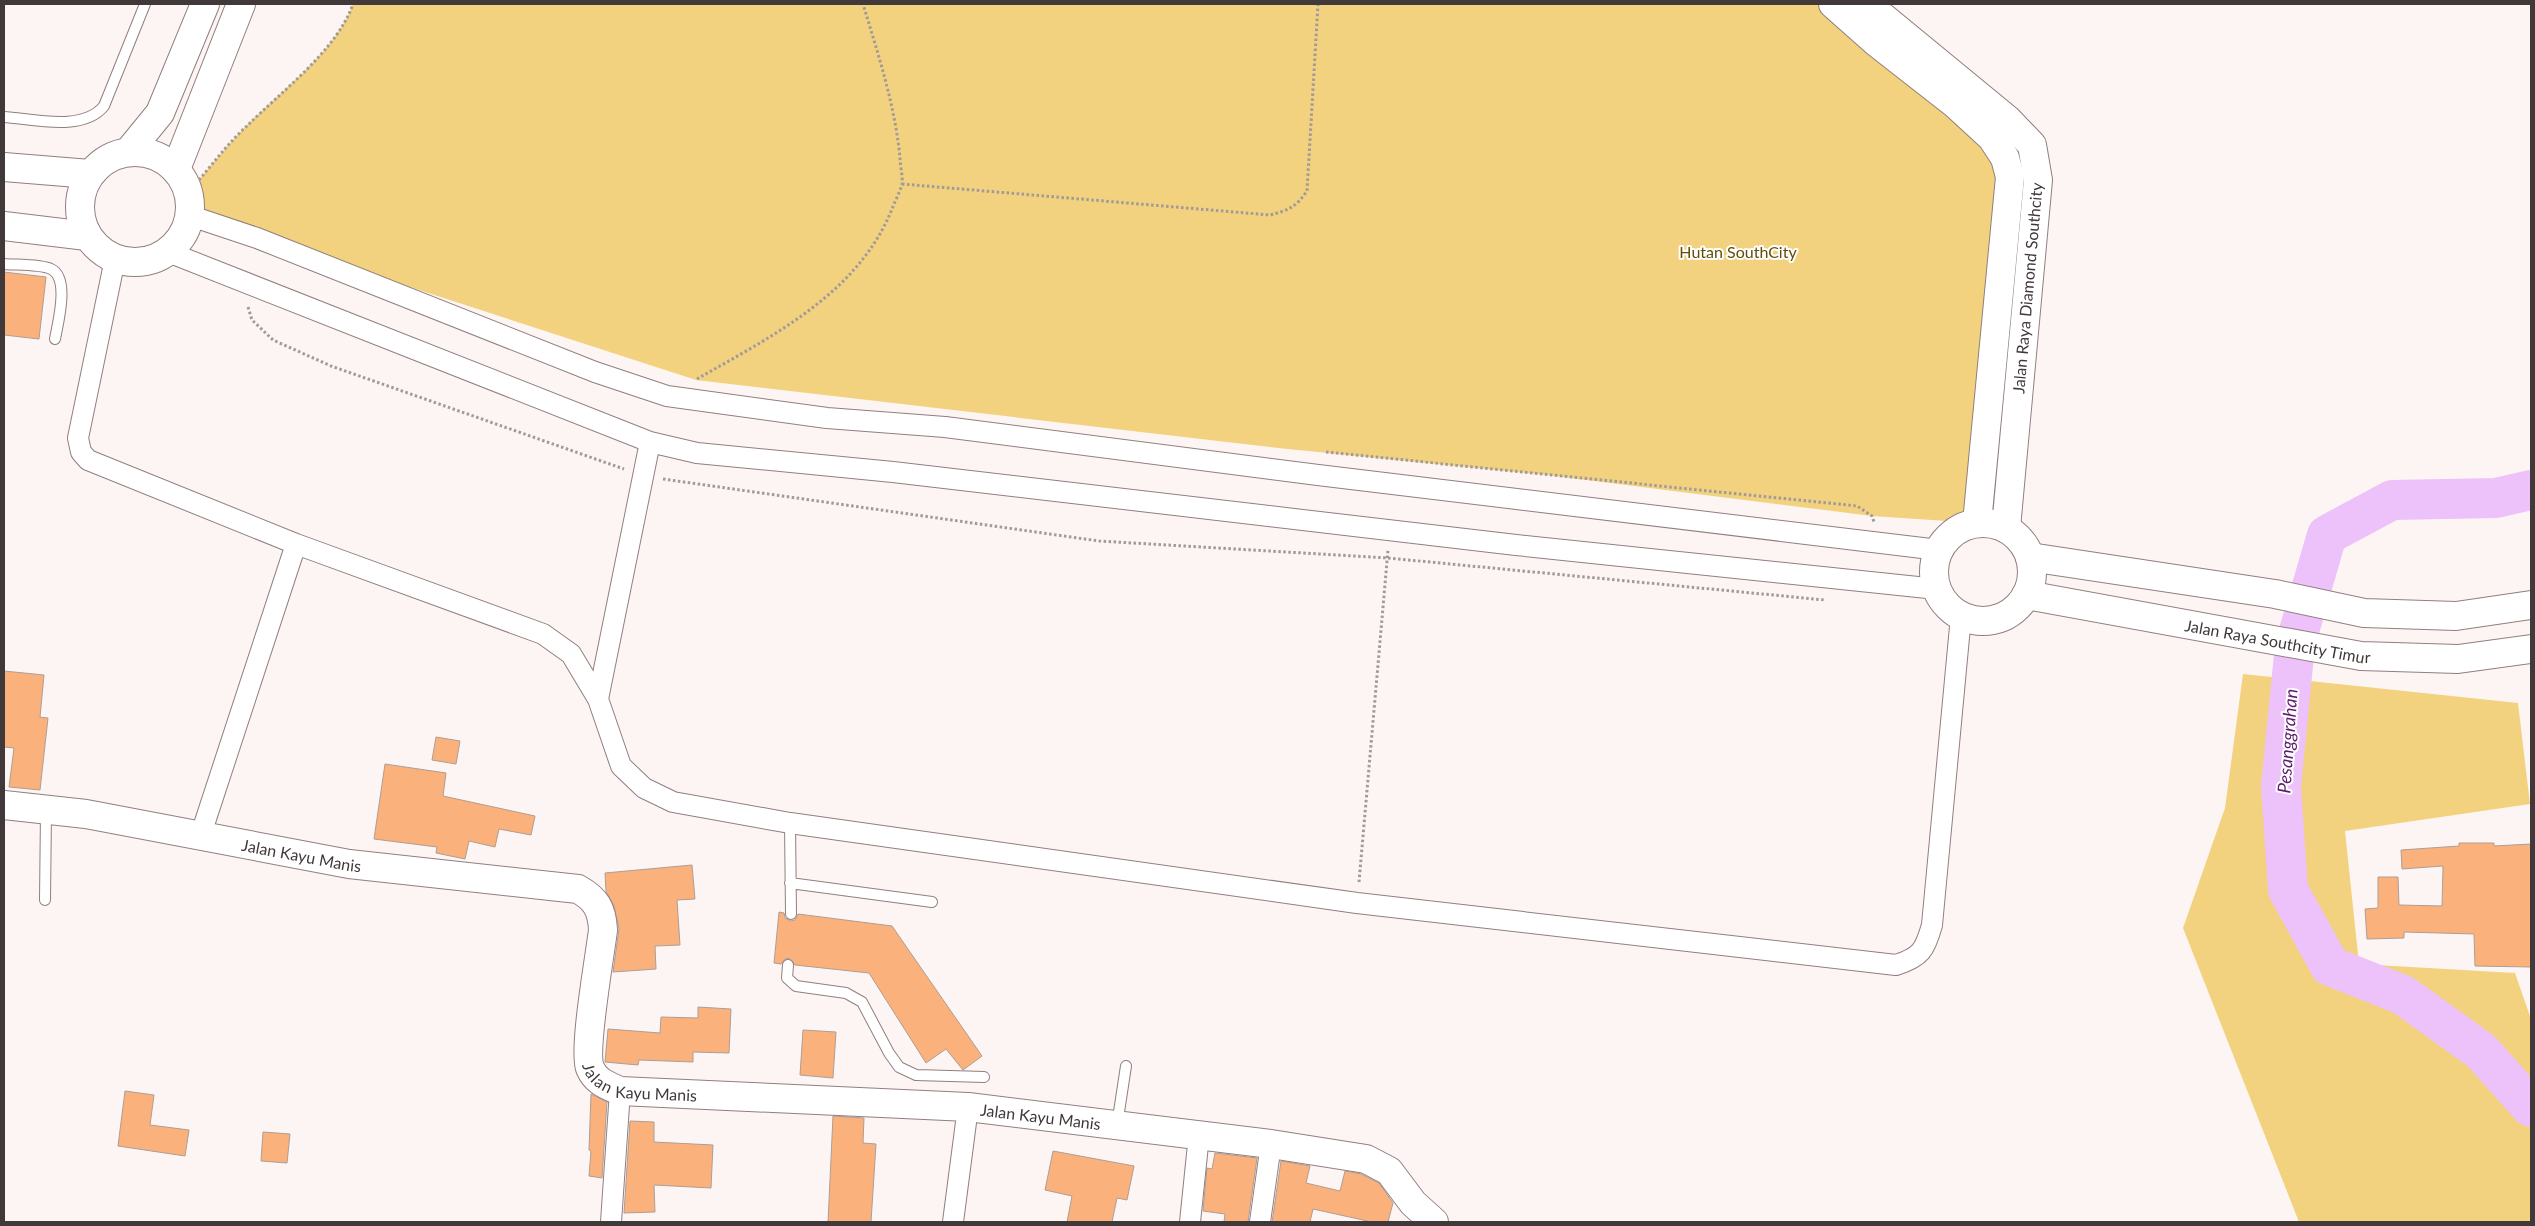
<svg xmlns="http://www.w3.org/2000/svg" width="2535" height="1226" font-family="Lato,sans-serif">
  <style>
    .green { fill: #f2d27e }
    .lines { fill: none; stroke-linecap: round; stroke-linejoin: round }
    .river { stroke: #edc1f9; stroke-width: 40 }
    .building { fill: #fbb17c; stroke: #ad9e95 }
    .lane-casing { stroke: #917f7e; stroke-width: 12 }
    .street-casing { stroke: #917f7e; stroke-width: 22 }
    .secondary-casing { stroke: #917f7e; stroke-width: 30 }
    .path { stroke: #a29a99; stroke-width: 3; stroke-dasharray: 2.5 2.5; stroke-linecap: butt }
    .lane { stroke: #fff; stroke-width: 10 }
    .street { stroke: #fff; stroke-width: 20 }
    .secondary { stroke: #fff; stroke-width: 28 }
    .labels { text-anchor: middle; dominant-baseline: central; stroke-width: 4; stroke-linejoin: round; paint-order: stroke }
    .park-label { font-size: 16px; fill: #634d08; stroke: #fff }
    .street-label { font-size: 16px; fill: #413939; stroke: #fff }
    .water-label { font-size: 18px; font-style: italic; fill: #5c1c6c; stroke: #fff }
  </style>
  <rect width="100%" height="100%" fill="#fdf5f4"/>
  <path class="green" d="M353 4H1833L2005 158 1977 523 1872 516 1547 475 1278 448 696 380 191 216 189 192C208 169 227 145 247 125 282 90 336 51 353 4Z
    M2243 674 2518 703 2530 804 2345 831 2359 964 2515 973 2531 1019V1222H2299L2183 928 2225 808Z"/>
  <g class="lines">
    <path class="river" d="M2531 490 2496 498 2392 500 2327 535 2295 645 2281 786 2288 890 2330 966 2403 995 2481 1051 2531 1107"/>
  </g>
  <path class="building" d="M4 272 46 277 39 339 4 335Z
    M4 671 44 675 40 717 48 718 40 790 9 787 14 748 4 747Z
    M436 737 460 741 456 764 432 760Z
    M385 764 446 773 443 796 535 816 531 835 499 829 495 847 469 841 465 859 436 853 437 847 374 839Z
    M2459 843H2494V846L2531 844V967L2475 966 2474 934 2404 932V938L2367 939 2365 909 2378 908V877H2398L2399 905 2442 906 2443 866 2402 869 2401 850 2459 846Z
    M692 865 695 899 677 900 680 945 655 946 656 969 613 972 619 929 614 906 606 891 605 873Z
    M779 912 784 913 785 918 791 921 795 920 798 914 892 926 982 1056 963 1070 946 1049 926 1063 869 973 795 965 789 958 785 959 781 964 774 963Z
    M698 1007 731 1009 729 1053 693 1052V1062L639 1060 638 1065 605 1062 608 1029 660 1033 661 1017 698 1018Z
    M803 1030 836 1032 833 1078 800 1075Z
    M125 1091 154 1095 150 1125 189 1130 185 1156 118 1146Z
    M591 1094 607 1102 602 1178 589 1176 591 1151 589 1150Z
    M833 1116 864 1118 863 1143 876 1144 871 1222H828Z
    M630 1121 654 1122V1142L713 1145 711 1188 654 1185 655 1212 624 1213Z
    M263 1132 290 1134 287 1163 261 1161Z
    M1053 1151 1134 1166 1127 1200 1117 1198 1112 1222H1067L1072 1196 1045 1190Z
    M1215 1153 1257 1158 1248 1222H1224L1225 1214 1203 1211 1207 1168 1212 1169Z
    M1281 1161 1310 1166 1306 1183 1340 1191 1345 1171 1361 1174 1379 1183 1393 1203 1388 1222H1372L1313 1209 1310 1222H1272Z"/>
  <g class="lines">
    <defs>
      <path id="lane" d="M4 117C34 119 83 132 104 106L145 4
        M4 264C16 265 41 264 51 269 70 278 58 322 55 339
        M790 823 791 914
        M790 883 932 902
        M45 900 46 811
        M788 965 787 978 796 986 846 993 862 1002 889 1053 899 1067 916 1075 984 1077
        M1117 1125 1126 1066"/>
      <path id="street" d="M191 216 257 238 595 372 667 396 827 418 945 427 1318 475 1939 550
        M168 252 650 442 697 453 893 472 1516 545 1937 589
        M115 259 78 438 81 452 88 460 296 544 543 634 571 654 598 699 621 766 644 788 673 802 790 823 1357 903 1896 965C1921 957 1925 950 1932 925L1961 616
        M598 699 650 442
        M200 837 296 544
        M611 1222 620 1091
        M953 1222 968 1107
        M1190 1222 1199 1135
        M1260 1222 1271 1144"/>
      <g id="secondary">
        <path d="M1833 4 1877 43 1955 104 1992 138 2005 158 2010 177 1977 523"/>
        <path d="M1867 4 2007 119 2032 145 2038 180 2006 528"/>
        <path d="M129 151 160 113 205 4"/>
        <circle cx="135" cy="207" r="55"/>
        <path d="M4 167 90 174"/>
        <path d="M176 169 241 4"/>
        <path d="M4 226 87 236"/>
        <circle cx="1983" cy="572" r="49"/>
        <path d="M2030 557 2275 594 2364 613 2456 616 2531 605"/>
        <path id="s1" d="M2026 595 2361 656 2458 659 2531 649"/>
        <path id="s2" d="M4 805 86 814 349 864 578 889C596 899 602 909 603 930 600 955 583 1050 590 1068 596 1082 607 1085 620 1091L968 1107 1271 1144 1366 1159 1389 1171 1413 1203 1434 1222"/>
      </g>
    </defs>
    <use href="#lane" class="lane-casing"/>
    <use href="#street" class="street-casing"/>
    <use href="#secondary" class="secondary-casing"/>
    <path class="path" d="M199 180C215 161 230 141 248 125 282 91 337 50 353 4
      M902 184 1270 215C1289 210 1296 207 1307 191L1318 4
      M248 307 252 320 273 340 331 366 624 469
      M697 379C772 336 858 294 892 209 895 201 900 192 902 184 903 176 900 166 900 158 895 105 878 54 863 4
      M1326 452 1857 506 1872 516 1874 522
      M663 479 1099 541 1388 558 1825 600
      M1359 882 1388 550"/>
    <use href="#lane" class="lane"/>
    <use href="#street" class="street"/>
    <use href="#secondary" class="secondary"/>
  </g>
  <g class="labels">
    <g class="park-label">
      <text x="1738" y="251">Hutan SouthCity</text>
    </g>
    <g class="street-label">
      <text transform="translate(2027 288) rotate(-85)">Jalan Raya Diamond Southcity</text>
      <text stroke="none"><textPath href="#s1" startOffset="256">Jalan Raya Southcity Timur</textPath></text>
      <text stroke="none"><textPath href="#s2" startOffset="302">Jalan Kayu Manis</textPath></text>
      <text stroke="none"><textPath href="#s2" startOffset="826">Jalan Kayu Manis</textPath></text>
      <text stroke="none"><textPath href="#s2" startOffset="1231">Jalan Kayu Manis</textPath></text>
    </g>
    <g class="water-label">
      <text transform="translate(2287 741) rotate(-86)">Pesanggrahan</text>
    </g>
  </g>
  <rect width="2535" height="1226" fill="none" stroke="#413939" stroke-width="10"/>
</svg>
